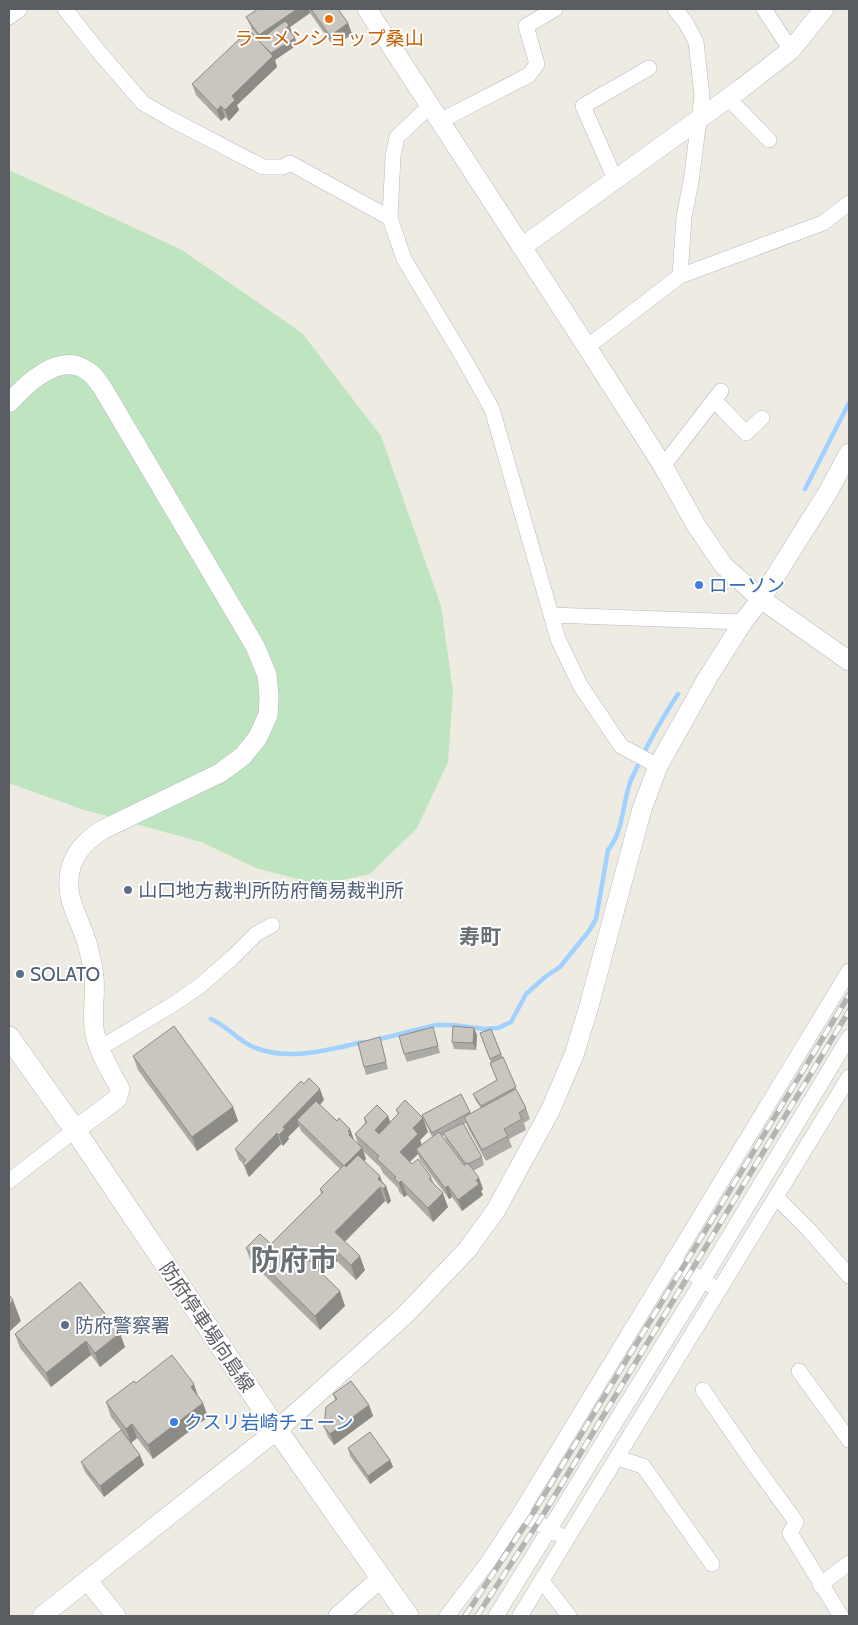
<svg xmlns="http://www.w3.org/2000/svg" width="858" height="1625" font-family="Cabin,'Noto Sans JP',sans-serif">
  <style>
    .green { fill: #bee5c0 }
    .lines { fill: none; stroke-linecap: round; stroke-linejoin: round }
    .stream { stroke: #a0d1ff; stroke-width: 4.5 }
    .minor-casing { stroke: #b7babf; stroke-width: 16 }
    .tertiary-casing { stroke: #b7babf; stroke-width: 20 }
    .secondary-casing { stroke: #b8bbc1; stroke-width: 22 }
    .minor { stroke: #fff; stroke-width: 15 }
    .tertiary { stroke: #fff; stroke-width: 19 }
    .secondary { stroke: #fff; stroke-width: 21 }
    .rail-casing { stroke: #b3b4b4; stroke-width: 5.5 }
    .rail { stroke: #fff; stroke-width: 4; stroke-dasharray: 11; stroke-linecap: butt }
    .wall { fill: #acaaa4; fill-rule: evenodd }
    .shaded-wall { fill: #8c8b86 }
    .building { fill: #c8c6bf; stroke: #8c8b86 }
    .food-dot { fill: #e8710a; stroke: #fff; stroke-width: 2 }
    .shop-dot { fill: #3f7fe0; stroke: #fff; stroke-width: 2 }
    .service-dot { fill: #5c6f8a; stroke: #fff; stroke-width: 2 }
    .labels { text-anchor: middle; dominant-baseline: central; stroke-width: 4; stroke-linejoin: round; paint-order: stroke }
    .food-label { font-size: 19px; fill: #c56008; stroke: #fff }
    .shop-label { font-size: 19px; fill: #366cbe; stroke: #fff; text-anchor: start }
    .service-label { font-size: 19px; fill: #4e5e75; stroke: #fff; text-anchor: start }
    .street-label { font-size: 19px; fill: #5a5e63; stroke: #fff }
    .quarter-label { font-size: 21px; font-weight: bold; fill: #6b7075; stroke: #fff }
    .town-label { font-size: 29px; font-weight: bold; fill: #6b7075; stroke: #fff }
  </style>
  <rect width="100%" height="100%" fill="#edebe2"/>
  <path class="green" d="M9 170 182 250 302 333 381 436 441 606 453 691 448 762 417 828 370 874 320 885 256 868 201 842 81 809 9 783Z"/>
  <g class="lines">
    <path class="stream" d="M805 489 849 403
      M211 1019C225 1025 235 1037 249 1045 285 1063 327 1050 363 1042
      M376 1040 436 1025H453L485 1029 498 1028 511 1022 526 994 545 977 560 967 589 931 596 919 608 850C624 831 622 803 631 780 644 751 660 721 678 694"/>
    <defs>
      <path id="minor" d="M65 9 99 52 143 103 169 118 263 167H283L290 163 390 218
        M675 9 686 23 696 42 702 96 691 182 684 217 680 276
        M764 9 791 50
        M9 17 20 9
        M728 98 769 140
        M431 105 397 137 393 156 390 218 404 259 464 359 492 409 558 639 580 685 621 746 658 766
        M440 121 529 75 537 64 526 26 555 9
        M615 179 583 106 649 68
        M587 347 680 276 823 223 849 203
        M714 400 746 433 762 418
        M663 466 721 391
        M551 615 743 622
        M100 1048 172 1005 201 985 233 957 256 934 272 925
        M9 1181 75 1130
        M776 1197 810 1231 849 1276
        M672 1261 711 1285
        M799 1371 849 1440
        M703 1390 754 1464 796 1522 790 1533 841 1616
        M617 1458 643 1466 712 1564
        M520 1513 558 1534
        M543 1582 569 1616
        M820 1585 849 1563
        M447 1616 488 1562 520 1513 849 971
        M496 1616 703 1280 849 1037
        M520 1616 849 1077"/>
      <path id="tertiary" d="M367 9 587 347 663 466 696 525 723 565 761 599 849 661
        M522 247 742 88 791 50 824 9
        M9 403C27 383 61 350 89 372 94 375 98 382 102 387L255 646 267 675 269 696 268 715 258 737 243 756 220 773 102 830C87 840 74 852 70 871 64 898 80 919 87 943 90 954 93 966 94 977 96 995 91 1017 95 1034 99 1053 111 1072 120 1089L117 1099 75 1130
        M88 1581 116 1616
        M42 1616 277 1430 405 1315 467 1250 496 1210 550 1111 574 1055 589 1006 642 809 658 766 708 677 743 622 761 599 828 492 849 453
        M338 1616 381 1578"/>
      <path id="secondary" d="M9 1037 75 1130 277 1430 408 1616"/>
    </defs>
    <use href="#minor" class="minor-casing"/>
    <use href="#tertiary" class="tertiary-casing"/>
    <use href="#secondary" class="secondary-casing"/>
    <use href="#minor" class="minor"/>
    <use href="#tertiary" class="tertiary"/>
    <use href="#secondary" class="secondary"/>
    <defs>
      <path id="rail" d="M465 1616 535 1510 849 995
        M477 1616 543 1515 849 1011"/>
    </defs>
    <use href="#rail" class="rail-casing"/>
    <use href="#rail" class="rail"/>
  </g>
  <path class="wall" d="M258 9H338L348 23 352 34 334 47 310 13 290 27 291 33 295 38 297 45 275 60 277 67 237 105 239 110 229 121 225 117 221 121 196 95 192 84 252 29 246 17Z
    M433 1027 440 1053 407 1062 404 1054Z
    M491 1029 517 1092 526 1108 530 1119 524 1123 526 1130 509 1139 512 1147 486 1161 468 1128 466 1123 464 1124 482 1157 484 1165 473 1171 479 1178 483 1189 481 1191 483 1195 462 1211 452 1197 449 1199 420 1160 418 1154 410 1162 412 1164 431 1177 434 1184 448 1207 433 1222 407 1195 404 1197 399 1192 398 1188 383 1173 380 1167 364 1152 366 1159 364 1161 386 1186 391 1201 388 1204 385 1201 345 1242 365 1270 356 1280 337 1261 331 1267 326 1263 319 1271 345 1306 320 1330 251 1262 246 1248 271 1244 321 1194 320 1189 340 1169 301 1131 299 1126 288 1137 289 1139 283 1146 281 1144 249 1177 247 1174 243 1163 239 1160 235 1149 324 1100 320 1105 337 1121 350 1129 354 1140 358 1144 355 1134 365 1123 364 1118 388 1116 390 1122 398 1114 396 1110 423 1118 428 1132 420 1140 422 1145 432 1137 425 1122 422 1115 461 1094 471 1114 481 1108 476 1101 473 1094 497 1081 491 1062 480 1033ZM444 1135 446 1140 465 1165 442 1136Z
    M477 1035 476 1050 454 1049 452 1042Z
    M380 1037 388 1069 366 1075 364 1067Z
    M133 1056 233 1107 238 1121 197 1151 138 1070Z
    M80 1282 125 1347 100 1367 91 1355 51 1387 20 1348 15 1334Z
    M136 1383 199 1397 208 1417 153 1459 137 1438 131 1443 144 1465 104 1497 85 1472 81 1462 124 1434 111 1417 106 1402Z
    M333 1394 369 1405 373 1416 334 1445 328 1437 324 1427 335 1400Z
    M348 1448 390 1460 393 1467 370 1484 350 1456Z"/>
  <path class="shaded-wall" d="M297 9H309L310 13 290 27 292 33 290 34 263 46 259 35Z
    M348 23 352 34 334 47 330 36Z
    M295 38 297 45 275 60 277 67 237 105 239 110 229 121 225 110 232 96 270 54Z
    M221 106 225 117 221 121 217 110Z
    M474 1028 477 1035 476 1050 473 1043Z
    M320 1089 324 1100 301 1124 297 1120 299 1126 288 1137 289 1139 283 1146 279 1135 283 1127Z
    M233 1107 238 1121 197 1151 192 1137Z
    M388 1116 393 1130 380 1144 375 1130Z
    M423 1118 428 1132 420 1140 423 1148 416 1149 418 1154 405 1166 400 1152 413 1128Z
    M350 1129 354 1140 349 1135 348 1131Z
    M277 1133 281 1144 249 1177 245 1166Z
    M362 1148 366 1159 348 1177 344 1166Z
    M380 1176 384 1188 386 1186 391 1201 388 1204 383 1189 378 1179Z
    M479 1178 483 1189 481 1191 483 1195 462 1211 458 1200Z
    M401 1181 407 1195 404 1197 399 1183Z
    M448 1186 452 1197 449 1199 445 1188Z
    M380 1187 385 1201 340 1246 335 1232Z
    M443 1193 448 1207 433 1222 428 1208Z
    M332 1247 337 1261 331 1267 326 1252Z
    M321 1248 326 1263 314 1275 309 1261Z
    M360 1256 365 1270 356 1280 351 1265Z
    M340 1291 345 1306 320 1330 315 1316Z
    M13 1300 21 1321 9 1332V1305Z
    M120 1333 125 1347 100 1367 95 1353Z
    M86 1341 91 1355 51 1387 46 1373Z
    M194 1384 199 1399 191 1387Z
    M203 1403 208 1417 153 1459 148 1445Z
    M369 1405 373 1416 334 1445 330 1434Z
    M132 1424 137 1438 131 1443 126 1429Z
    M140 1455 144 1465 104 1497 100 1486Z
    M390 1460 393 1467 370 1484 368 1476Z"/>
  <path class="building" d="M258 9H297L259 35 246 17Z
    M311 9H338L348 23 330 36Z
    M285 21 289 25 287 27 295 38 271 53 249 31 253 28 261 39Z
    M249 30 273 56 232 96 235 100 225 110 221 106 217 110 192 84Z
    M174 1026 233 1107 192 1137 133 1056Z
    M453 1026 474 1028 473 1043 452 1042Z
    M433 1027 438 1046 404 1054 399 1036Z
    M491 1029 501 1054 490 1059 480 1033Z
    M380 1037 386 1062 364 1067 358 1043Z
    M503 1057 516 1087 481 1106 473 1094 497 1080 490 1063Z
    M309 1078 320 1089 283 1127 285 1129 279 1135 277 1133 245 1166 243 1163 246 1160 235 1149 301 1081 304 1084Z
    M516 1089 526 1108 519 1113 522 1119 504 1129 508 1136 482 1150 464 1117Z
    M461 1094 470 1112 432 1133 422 1115Z
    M405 1100 423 1118 413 1128 418 1134 400 1152 412 1164 418 1159 431 1177 429 1179 443 1193 428 1208 401 1181 399 1183 394 1178 396 1177 377 1159 379 1156 355 1134 367 1122 364 1118 377 1105 388 1116 375 1130 379 1134 399 1113 396 1110Z
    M316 1101 337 1121 339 1118 350 1129 348 1131 350 1133 349 1135 362 1148 344 1166 297 1120Z
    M463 1123 482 1157 468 1164V1163L466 1164 443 1133Z
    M439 1132 464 1165 468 1163 479 1178 476 1180 479 1184 458 1200 448 1186 445 1188 416 1149Z
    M358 1155 380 1176 378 1179 386 1186 383 1189 380 1187 335 1232 360 1256 351 1265 332 1247 326 1252 321 1248 309 1261 340 1291 315 1316 246 1248 260 1234 271 1244 323 1192 320 1189 344 1165 346 1167Z
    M80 1282 120 1333 95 1353 86 1341 46 1373 15 1334Z
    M9 1295 13 1300 9 1305Z
    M172 1355 194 1384 191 1387 203 1403 148 1445 132 1424 126 1429 106 1402 134 1381 136 1383Z
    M351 1381 369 1405 330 1434 324 1427 326 1407 337 1399 333 1394Z
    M121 1430 140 1455 100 1486 81 1462Z
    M370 1432 390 1460 368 1476 348 1448Z"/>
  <circle class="food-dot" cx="329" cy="19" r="5"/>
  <g class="shop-dot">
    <circle cx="699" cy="585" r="5"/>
    <circle cx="174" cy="1422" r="5"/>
  </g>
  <g class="service-dot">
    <circle cx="128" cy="890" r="5"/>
    <circle cx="20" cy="974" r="5"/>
    <circle cx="65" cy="1325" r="5"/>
  </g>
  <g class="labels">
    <g class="food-label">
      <text x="329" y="38">ラーメンショップ桑山</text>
    </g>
    <g class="shop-label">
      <text x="709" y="585">ローソン</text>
      <text x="184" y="1422">クスリ岩崎チェーン</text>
    </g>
    <g class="service-label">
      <text x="138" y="890">山口地方裁判所防府簡易裁判所</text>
      <text x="30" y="974">SOLATO</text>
      <text x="75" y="1325">防府警察署</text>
    </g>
    <g class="street-label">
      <text transform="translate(207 1327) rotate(56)">防府停車場向島線</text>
    </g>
    <g class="quarter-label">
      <text x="480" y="936">寿町</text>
    </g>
    <g class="town-label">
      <text x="294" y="1259">防府市</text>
    </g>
  </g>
  <rect width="858" height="1625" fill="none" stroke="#5a5e63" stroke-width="20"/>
</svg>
